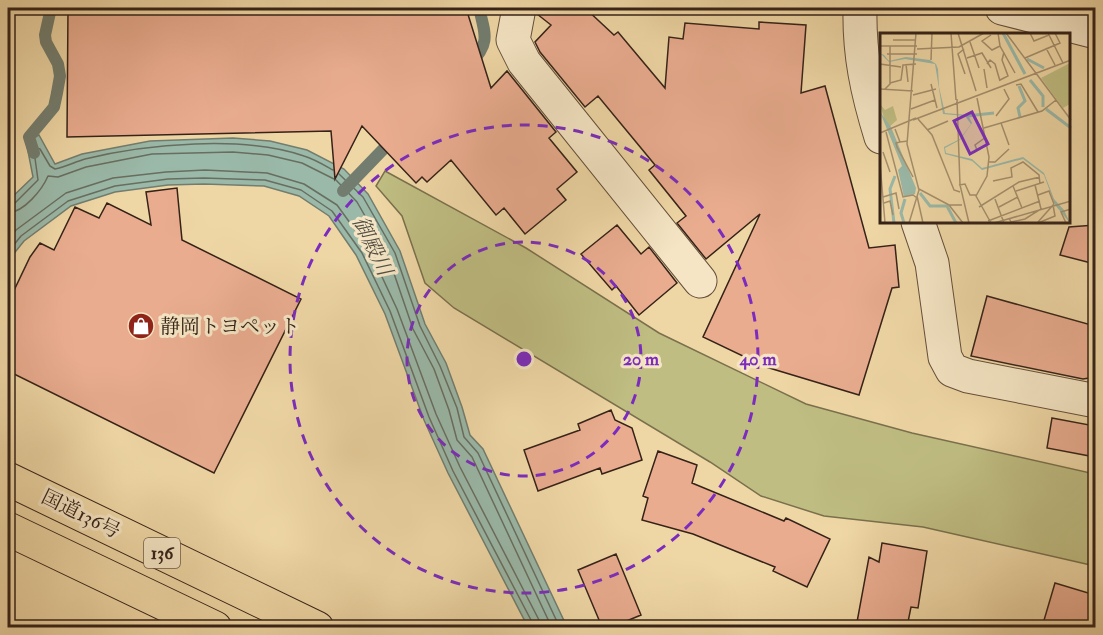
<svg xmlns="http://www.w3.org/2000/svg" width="1103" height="635" font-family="'IM FELL Double Pica','Noto Serif JP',serif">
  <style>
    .green { fill: #bfbd82; stroke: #7a704d; stroke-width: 1.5 }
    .water { fill: #9ab9a9; stroke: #727d6f; stroke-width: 1.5 }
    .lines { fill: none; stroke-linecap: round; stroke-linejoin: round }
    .shore { stroke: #686e60; stroke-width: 1.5 }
    .stream { stroke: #727d6f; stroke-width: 12 }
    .building { fill: #e9ac8f; stroke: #352218; stroke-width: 1.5 }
    .street-casing { stroke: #644f3b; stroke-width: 35 }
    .highway-casing { stroke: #352218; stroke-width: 35 }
    .street { stroke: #f5e5c4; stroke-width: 33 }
    .highway { stroke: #efd7a5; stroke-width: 33 }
    .ring { fill: none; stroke: #7b2cbf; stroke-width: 3; stroke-dasharray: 10 8 }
    .labels { text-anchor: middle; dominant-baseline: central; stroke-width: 6; stroke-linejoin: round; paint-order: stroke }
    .shield { fill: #f5e5c4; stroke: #6f5c4c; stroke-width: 1.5 }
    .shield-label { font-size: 18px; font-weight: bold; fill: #352218 }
    .poi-label { font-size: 20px; fill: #352218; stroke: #f5e5c4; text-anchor: start }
    .street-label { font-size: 20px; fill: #352218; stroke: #f5e5c4 }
    .water-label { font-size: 21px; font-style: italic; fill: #534f44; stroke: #f5e5c4 }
    .inset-river { fill: none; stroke: #9ab9a9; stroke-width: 3 }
    .inset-road { fill: none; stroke: #a58f6d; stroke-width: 1.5 }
    .view { fill: #7b2cbf; fill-opacity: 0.15; stroke: #7b2cbf; stroke-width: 3 }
    .inset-edge { fill: none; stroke: #352218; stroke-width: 3 }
    .centre { fill: #7b2cbf; stroke: #f5e5c4; stroke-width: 3 }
    .ring-label { font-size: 18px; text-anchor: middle; font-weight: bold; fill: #7b2cbf; stroke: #f5e5c4; stroke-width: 6; stroke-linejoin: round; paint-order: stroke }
  </style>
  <rect width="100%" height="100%" fill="#efd7a5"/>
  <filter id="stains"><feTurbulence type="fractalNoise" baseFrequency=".00333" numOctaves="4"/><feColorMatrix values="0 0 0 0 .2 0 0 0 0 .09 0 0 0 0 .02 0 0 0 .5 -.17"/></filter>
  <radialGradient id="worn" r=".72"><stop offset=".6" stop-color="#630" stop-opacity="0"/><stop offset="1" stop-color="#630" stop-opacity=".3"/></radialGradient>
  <path class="green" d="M385 171 526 248 659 333 806 404 912 433 1095 474V566L923 527 824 516 761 496 710 462 454 308 425 283 402 216 376 186Z"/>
  <path class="water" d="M39 135 55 164 82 154 150 141 233 138 270 141 307 150 344 169 368 194 400 251 425 324 446 363 462 407 470 435 483 449 567 627H528L448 473 424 420 385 314 356 255 329 216 299 196 264 186 204 184 168 185 115 192 71 206 24 241 8 261V201L33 177 26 141Z"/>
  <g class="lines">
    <path class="shore" d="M339 174 363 197 395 253 420 326 440 366 457 408 464 437 478 453 560 628
      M336 180 357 202 388 256 413 329 434 369 449 410 457 440 472 457 552 628
      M8 205 14 204 38 180 34 151 37 148 40 149 50 166 55 169C65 167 75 162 85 159 146 144 244 135 304 156 314 159 324 165 333 170
      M8 213C24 212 42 190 48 176L58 177 86 167 152 154 233 152 268 155 302 163 334 179
      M8 240 16 230 66 193 113 178 166 172 205 170 267 173 304 184 337 205 369 249 397 309 436 414 460 467 539 620 540 628
      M8 252 21 236 68 201 115 186 168 179 204 178 265 180 301 190 332 211 362 253 390 311 429 417 453 471 532 622 533 628"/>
    <path class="stream" d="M470 64C491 43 485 34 479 8
      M34 153 29 137 54 107 57 93 60 76 58 64 46 42 45 35 51 8
      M343 191 395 137"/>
  </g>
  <path class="building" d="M68 8H466L491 88 507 71 556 132 549 138 577 172 557 189 566 200 525 234 504 208 496 215 451 160 427 182 422 177 416 183 362 126 335 179 331 131 67 137Z
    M537 8H585L614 35 618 32 665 88 669 37 683 39 685 23 759 29V22L806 25 801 93 825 86 869 248 895 245 899 287 892 288 859 395 766 367 703 337 760 214 706 259 677 223 686 216 649 170 655 165 598 96 585 107 540 52 535 42 551 25 537 14Z
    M177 188 182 240 301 299 214 473 8 371V303L30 257 40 243 54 250 75 207 99 218 107 203 151 225 146 192Z
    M617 225 641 254 649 247 677 283 639 315 616 286 612 290 581 254Z
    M1095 225V264L1060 255 1069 227Z
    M987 296 1095 326V377L1083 379 971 356Z
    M611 410 615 420 632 428 642 460 602 474 600 468 538 491 524 450 580 430 578 424Z
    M1052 418 1095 426V457L1047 448Z
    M658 451 697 465 692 483 784 521 786 518 830 539 807 587 773 571 775 567 693 534 642 520 648 498 643 496Z
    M882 543 927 551 918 608 911 607 907 627H890L857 622 869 557 879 562Z
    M616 554 641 615 612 627H602L578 570Z
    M1055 583 1095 595V627H1042Z"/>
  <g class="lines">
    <defs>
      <path id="street" d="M519 8 513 40 524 62 700 281
        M860 8C859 54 867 92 881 137
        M1002 8 1096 32
        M918 222 932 263 945 357 952 370 968 376 1096 401"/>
      <path id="highway" d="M8 479 317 628
        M8 529 215 628"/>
    </defs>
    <use href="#street" class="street-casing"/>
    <use href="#highway" class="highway-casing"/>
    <use href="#street" class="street"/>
    <use href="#highway" class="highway"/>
  </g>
  <g class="ring">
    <circle cx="524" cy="359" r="117"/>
    <circle cx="524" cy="359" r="234"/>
  </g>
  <defs>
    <symbol id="shop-disc" viewBox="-11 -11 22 22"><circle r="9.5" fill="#8f2418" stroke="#f5e5c4"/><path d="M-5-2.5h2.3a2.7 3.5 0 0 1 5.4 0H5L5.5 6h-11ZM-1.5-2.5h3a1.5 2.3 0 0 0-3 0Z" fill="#fff"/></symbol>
  </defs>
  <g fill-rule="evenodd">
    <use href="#shop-disc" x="126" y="311" width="30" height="30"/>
  </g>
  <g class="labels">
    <rect class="shield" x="144" y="538" width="36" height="30" rx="4.5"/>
    <g class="shield-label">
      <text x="162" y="553">136</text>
    </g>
    <g class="poi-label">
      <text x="160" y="326">静岡トヨペット</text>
    </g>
    <g class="street-label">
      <text transform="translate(81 514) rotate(26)">国道136号</text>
    </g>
    <g class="water-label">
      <text transform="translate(372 246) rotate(64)">御殿川</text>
    </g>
  </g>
  <g transform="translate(880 33)">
    <rect width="190" height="190" fill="#efd7a5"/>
    <path d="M190 30V71L183 75 161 45ZM0 71 5 77 13 73 17 87 7 96Z" fill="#bfbd82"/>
    <path d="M0 20 4 22 9 28 26 24 50 27 56 31 58 36 59 54 65 80 88 82 92 90 80 107 65 115 66 120 92 126 102 135 143 124 164 140 174 166 184 177 190 190 175 172 164 142 143 126 102 137 92 128 65 121 64 114 80 106 91 91 85 83 63 81 55 31 25 26 9 29ZM0 79 11 94 36 155 35 161 24 164 18 137 22 133Z" fill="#9ab9a9"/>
    <path class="inset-river" d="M123 0 145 41M147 26 164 35M150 47 163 63V74M139 53 145 68 138 75 140 84M166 76 191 95M87 83 114 80M40 160 50 173H67L76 190M14 190 10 156 15 143M24 190 21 180 25 166"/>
    <path class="inset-road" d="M71 0 76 67M78 0 96 58M118 0 120 13 135 40M126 0 191 87M150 0 154 8 169 2M168 0 183 30M111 2 102 8 112 17 120 13M13 7H36M90 9 99 35M0 13H37M166 15 175 32M37 16 79 14 104 0M84 16 78 21 85 41M7 21H37M87 25 102 20 111 35M145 25 180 10 175 0M51 27 52 0M0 31 21 34M26 31 28 49M107 31 110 27 115 31 120 48M104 36 107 55M120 47 128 43 122 27 124 19M10 50 21 47 23 32 36 31M51 51 57 75M136 52 141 51 158 79M0 56 33 58M5 56 10 51V13M33 62 56 56M97 65 109 124 107 143 96 163 111 190M77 66 80 152 89 190M31 76 55 67M116 83 129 66 124 56M38 86 52 102 74 157 80 159M33 87 191 27M121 90 129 112M104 95 162 78 176 67M15 96 20 109 28 108M47 97 68 88M6 99 23 164 33 162 37 165M0 100 36 85M20 109 16 110 17 114 33 144M97 117 95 112 106 104M3 119 10 139M109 129H115L129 116M0 130 5 190M113 148 132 144 131 135 143 129 159 142 160 151M79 152 85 151 90 162H96M133 153 142 175M39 156 69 172H82M136 158 164 149M158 162 169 158 174 171M37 163 43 190M3 164 16 160 19 176M115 166 124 190M4 170 10 168 13 182M69 172 83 190M99 174 139 149 160 144M119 174 138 164M129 185 131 189 145 186 161 176 155 152M108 188 160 168M158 189 174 171M29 190 39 157 27 111 36 0M114 190 191 168M158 190 175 183 173 172M186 190 181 179 191 176"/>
    <path class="view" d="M92 79 108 111 90 121 74 88Z"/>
    <rect width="190" height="190" class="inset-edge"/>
  </g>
  <circle cx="524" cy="359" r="9" class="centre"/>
  <g class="ring-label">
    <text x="641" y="365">20 m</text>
    <text x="758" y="365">40 m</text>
  </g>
  <rect width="1103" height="635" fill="none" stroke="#efd7a5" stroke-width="30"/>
  <rect x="9" y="9" width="1085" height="617" fill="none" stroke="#352218" stroke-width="3"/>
  <rect x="15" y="15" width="1073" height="605" fill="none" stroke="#352218" stroke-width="1.5"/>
  <rect width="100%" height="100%" filter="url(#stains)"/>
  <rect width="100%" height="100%" fill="url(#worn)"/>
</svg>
